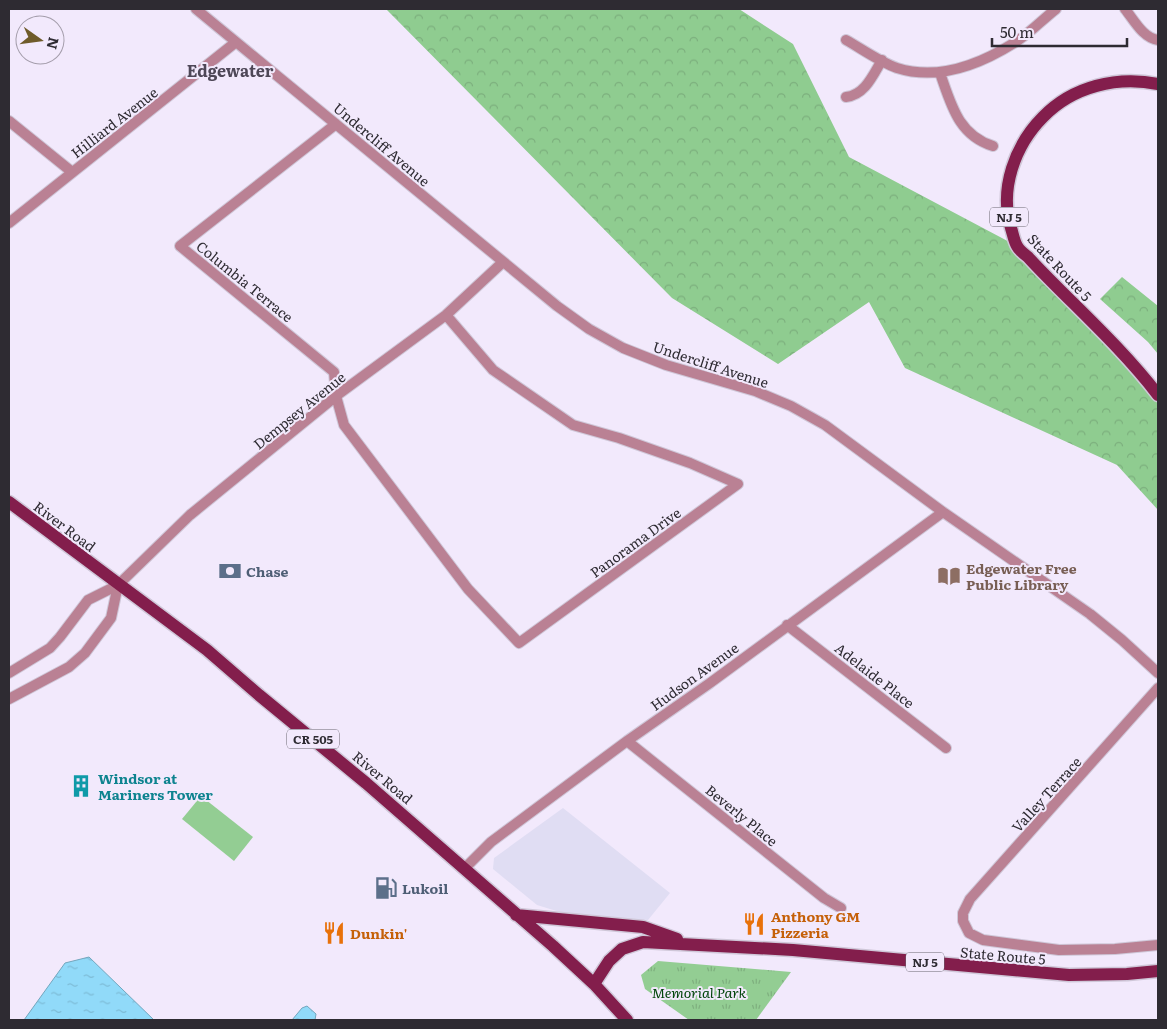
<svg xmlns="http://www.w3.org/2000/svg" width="1167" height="1029" font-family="Literata,serif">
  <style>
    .commercial { fill: #e0ddf3 }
    .forest { fill: url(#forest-crowns) }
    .park { fill: url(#park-tufts) }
    .pitch { fill: #93cd93 }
    .water { fill: url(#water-ripples); stroke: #73a6bd }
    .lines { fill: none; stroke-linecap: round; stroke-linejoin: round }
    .minor-casing { stroke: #cfc7d8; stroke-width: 12 }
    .primary-casing { stroke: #cfc7d8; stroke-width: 15 }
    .minor { stroke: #ba8194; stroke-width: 10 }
    .primary { stroke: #831e4c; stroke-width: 12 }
    .labels { text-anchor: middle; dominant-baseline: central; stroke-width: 4; stroke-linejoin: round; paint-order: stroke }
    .shield { fill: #f2e9fc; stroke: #69646f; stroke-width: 1 }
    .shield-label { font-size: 12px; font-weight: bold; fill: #2e2b32 }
    .street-label { font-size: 14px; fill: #2e2b32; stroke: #f2e9fc }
    .education-label { font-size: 14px; font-weight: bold; fill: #785e54; stroke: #f2e9fc; text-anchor: start }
    .service-label { font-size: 14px; font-weight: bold; fill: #4e5e75; stroke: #f2e9fc; text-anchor: start }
    .culture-label { font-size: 14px; font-weight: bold; fill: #0d838f; stroke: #f2e9fc; text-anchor: start }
    .food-label { font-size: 14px; font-weight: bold; fill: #c56008; stroke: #f2e9fc; text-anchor: start }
    .park-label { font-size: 14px; font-style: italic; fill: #00450a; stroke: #f2e9fc }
    .quarter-label { font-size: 16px; font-weight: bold; fill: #4e4757; stroke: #f2e9fc }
  </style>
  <defs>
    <pattern id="forest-crowns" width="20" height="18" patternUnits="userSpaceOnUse" patternTransform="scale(1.25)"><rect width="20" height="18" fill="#8fcc90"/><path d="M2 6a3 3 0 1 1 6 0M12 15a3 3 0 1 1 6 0" fill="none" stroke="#7caf7d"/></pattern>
    <pattern id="park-tufts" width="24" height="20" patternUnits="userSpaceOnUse" patternTransform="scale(1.25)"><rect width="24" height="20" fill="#93cd93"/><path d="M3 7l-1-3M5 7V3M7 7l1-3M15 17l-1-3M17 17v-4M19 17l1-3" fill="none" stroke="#7fb07f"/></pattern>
    <pattern id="water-ripples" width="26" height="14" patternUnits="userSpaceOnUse" patternTransform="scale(1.25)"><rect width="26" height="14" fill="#91daf9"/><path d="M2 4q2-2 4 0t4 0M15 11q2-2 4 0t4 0" fill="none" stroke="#7dbbd6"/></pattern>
  </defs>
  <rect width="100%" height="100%" fill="#f2e9fc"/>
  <path class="commercial" d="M563 808 670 893 648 920 576 917 537 905 493 869 494 858Z"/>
  <path class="forest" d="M386 9H739L793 44 849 157 1017 246 1158 395V510L1117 465 905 368 869 302 778 364 672 298Z
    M1122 277 1158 306V354L1148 342 1100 299Z"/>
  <path class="park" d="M658 961 791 972 756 1020H689L645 989 641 975Z"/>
  <path class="pitch" d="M201 796 253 837 234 861 182 819Z"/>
  <path class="water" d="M89 957 154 1020H24L65 963Z
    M307 1006 316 1014 315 1020H292L302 1008Z"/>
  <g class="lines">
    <defs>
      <path id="minor" d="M196 9 557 306 589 329 623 348 666 365 755 391 791 406 825 425 943 512 1090 614 1122 640 1158 673
        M1125 9C1134 20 1143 38 1158 40
        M846 40C862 49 880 62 897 68 938 81 979 65 1014 43 1029 34 1042 20 1056 9
        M940 73C951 104 958 135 993 146
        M846 97C865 95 873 75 882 60
        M9 121 72 172
        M336 124 180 246 334 372 336 396 344 425 468 589 519 643 738 484 690 463 619 438 573 425 493 370 446 315
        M9 223 236 42
        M787 625 946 748
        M9 673 50 648 60 637 88 600 118 585 190 515 336 396 446 315 503 262
        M1158 688 970 899 963 913V921L969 933 983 940 1059 950 1115 949 1158 945
        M9 699 69 667 85 653 111 618 118 585
        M627 741 824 898 841 908
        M465 868 491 842 627 741 710 683 943 512"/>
      <path id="primary" d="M1158 84C1117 76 1073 86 1043 117 1015 145 999 189 1011 228 1013 234 1014 241 1017 246 1019 250 1024 254 1028 257 1037 267 1047 277 1057 287 1092 322 1128 356 1158 395
        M9 502 207 650 259 695 366 783 553 946 594 984 627 1020
        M516 915 643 927 677 939
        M594 984 609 961 622 949 643 942 793 950 1069 975 1127 974 1158 971"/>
    </defs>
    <use href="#minor" class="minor-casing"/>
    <use href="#primary" class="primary-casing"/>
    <use href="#minor" class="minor"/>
    <use href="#primary" class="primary"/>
  </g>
  <defs>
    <symbol id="bank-bare" viewBox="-9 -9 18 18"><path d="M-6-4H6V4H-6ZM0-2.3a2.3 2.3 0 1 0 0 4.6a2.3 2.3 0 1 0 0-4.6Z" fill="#5c6f8a" stroke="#f2e9fc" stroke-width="2.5" paint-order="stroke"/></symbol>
    <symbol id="library-bare" viewBox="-9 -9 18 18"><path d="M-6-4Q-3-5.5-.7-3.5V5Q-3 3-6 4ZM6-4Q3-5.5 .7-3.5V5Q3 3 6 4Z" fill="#8d6e63" stroke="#f2e9fc" stroke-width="2.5" paint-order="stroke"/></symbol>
    <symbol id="building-bare" viewBox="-9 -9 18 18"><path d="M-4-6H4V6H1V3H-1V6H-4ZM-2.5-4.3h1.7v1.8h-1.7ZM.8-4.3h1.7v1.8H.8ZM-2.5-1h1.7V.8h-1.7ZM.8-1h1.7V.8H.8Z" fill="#0f9aa8" stroke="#f2e9fc" stroke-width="2.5" paint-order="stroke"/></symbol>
    <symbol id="fuel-bare" viewBox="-9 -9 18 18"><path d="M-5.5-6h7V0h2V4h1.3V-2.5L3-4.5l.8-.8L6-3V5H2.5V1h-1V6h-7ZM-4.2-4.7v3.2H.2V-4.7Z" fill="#5c6f8a" stroke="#f2e9fc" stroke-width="2.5" paint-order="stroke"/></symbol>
    <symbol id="restaurant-bare" viewBox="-9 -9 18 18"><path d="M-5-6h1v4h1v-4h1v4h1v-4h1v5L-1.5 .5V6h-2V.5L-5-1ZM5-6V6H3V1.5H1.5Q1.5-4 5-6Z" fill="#e8710a" stroke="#f2e9fc" stroke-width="2.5" paint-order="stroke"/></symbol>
  </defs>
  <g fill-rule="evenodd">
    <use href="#bank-bare" x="214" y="555" width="32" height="32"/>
    <use href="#library-bare" x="933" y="560" width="32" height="32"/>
    <use href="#building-bare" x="65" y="770" width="32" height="32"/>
    <use href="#fuel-bare" x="370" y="872" width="32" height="32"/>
    <use href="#restaurant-bare" x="738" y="908" width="32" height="32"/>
    <use href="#restaurant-bare" x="318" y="917" width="32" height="32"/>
  </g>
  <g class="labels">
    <g class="shield">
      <rect x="990" y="207.5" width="38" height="19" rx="4"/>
      <rect x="287" y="729.5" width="52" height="19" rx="4"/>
      <rect x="906" y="952.5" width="38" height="19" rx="4"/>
    </g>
    <g class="shield-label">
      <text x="1009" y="217">NJ 5</text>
      <text x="313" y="739">CR 505</text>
      <text x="925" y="962">NJ 5</text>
    </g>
    <g class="street-label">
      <text transform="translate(114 122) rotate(-38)">Hilliard Avenue</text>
      <text transform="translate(382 144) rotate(40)">Undercliff Avenue</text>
      <text transform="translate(1060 267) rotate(47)">State Route 5</text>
      <text transform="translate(245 281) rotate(39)">Columbia Terrace</text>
      <text transform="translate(711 364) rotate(18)">Undercliff Avenue</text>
      <text transform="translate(299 410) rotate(-39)">Dempsey Avenue</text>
      <text transform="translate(65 526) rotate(37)">River Road</text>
      <text transform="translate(635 542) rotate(-36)">Panorama Drive</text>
      <text transform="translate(875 675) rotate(38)">Adelaide Place</text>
      <text transform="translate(694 676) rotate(-36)">Hudson Avenue</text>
      <text transform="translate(383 777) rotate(40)">River Road</text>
      <text transform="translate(1046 794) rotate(-48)">Valley Terrace</text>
      <text transform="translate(742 815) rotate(39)">Beverly Place</text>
      <text transform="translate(1003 955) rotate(5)">State Route 5</text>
    </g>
    <g class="education-label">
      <text x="966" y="568">Edgewater Free<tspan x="966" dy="16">Public Library</tspan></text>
    </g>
    <g class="service-label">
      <text x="246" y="571">Chase</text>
      <text x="402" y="888">Lukoil</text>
    </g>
    <g class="culture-label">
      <text x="98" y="778">Windsor at<tspan x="98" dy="16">Mariners Tower</tspan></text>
    </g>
    <g class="food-label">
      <text x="771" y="916">Anthony GM<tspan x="771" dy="16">Pizzeria</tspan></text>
      <text x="350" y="933">Dunkin'</text>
    </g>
    <g class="park-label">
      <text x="699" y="992">Memorial Park</text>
    </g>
    <g class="quarter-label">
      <text x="230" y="70">Edgewater</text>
    </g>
  </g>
  <rect width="1167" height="1029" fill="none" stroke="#2e2b32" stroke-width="20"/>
  <g transform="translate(40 40) rotate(104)"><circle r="24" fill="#f2e9fc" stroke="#a49dab"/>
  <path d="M0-4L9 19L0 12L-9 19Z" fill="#6f5b2a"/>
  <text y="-8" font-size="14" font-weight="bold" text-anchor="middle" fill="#2e2b32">N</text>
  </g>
  <path d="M992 38v8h135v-8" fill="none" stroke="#2e2b32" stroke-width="2.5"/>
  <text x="1000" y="38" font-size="15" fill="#2e2b32" stroke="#f2e9fc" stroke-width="4" paint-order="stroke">50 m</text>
</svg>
